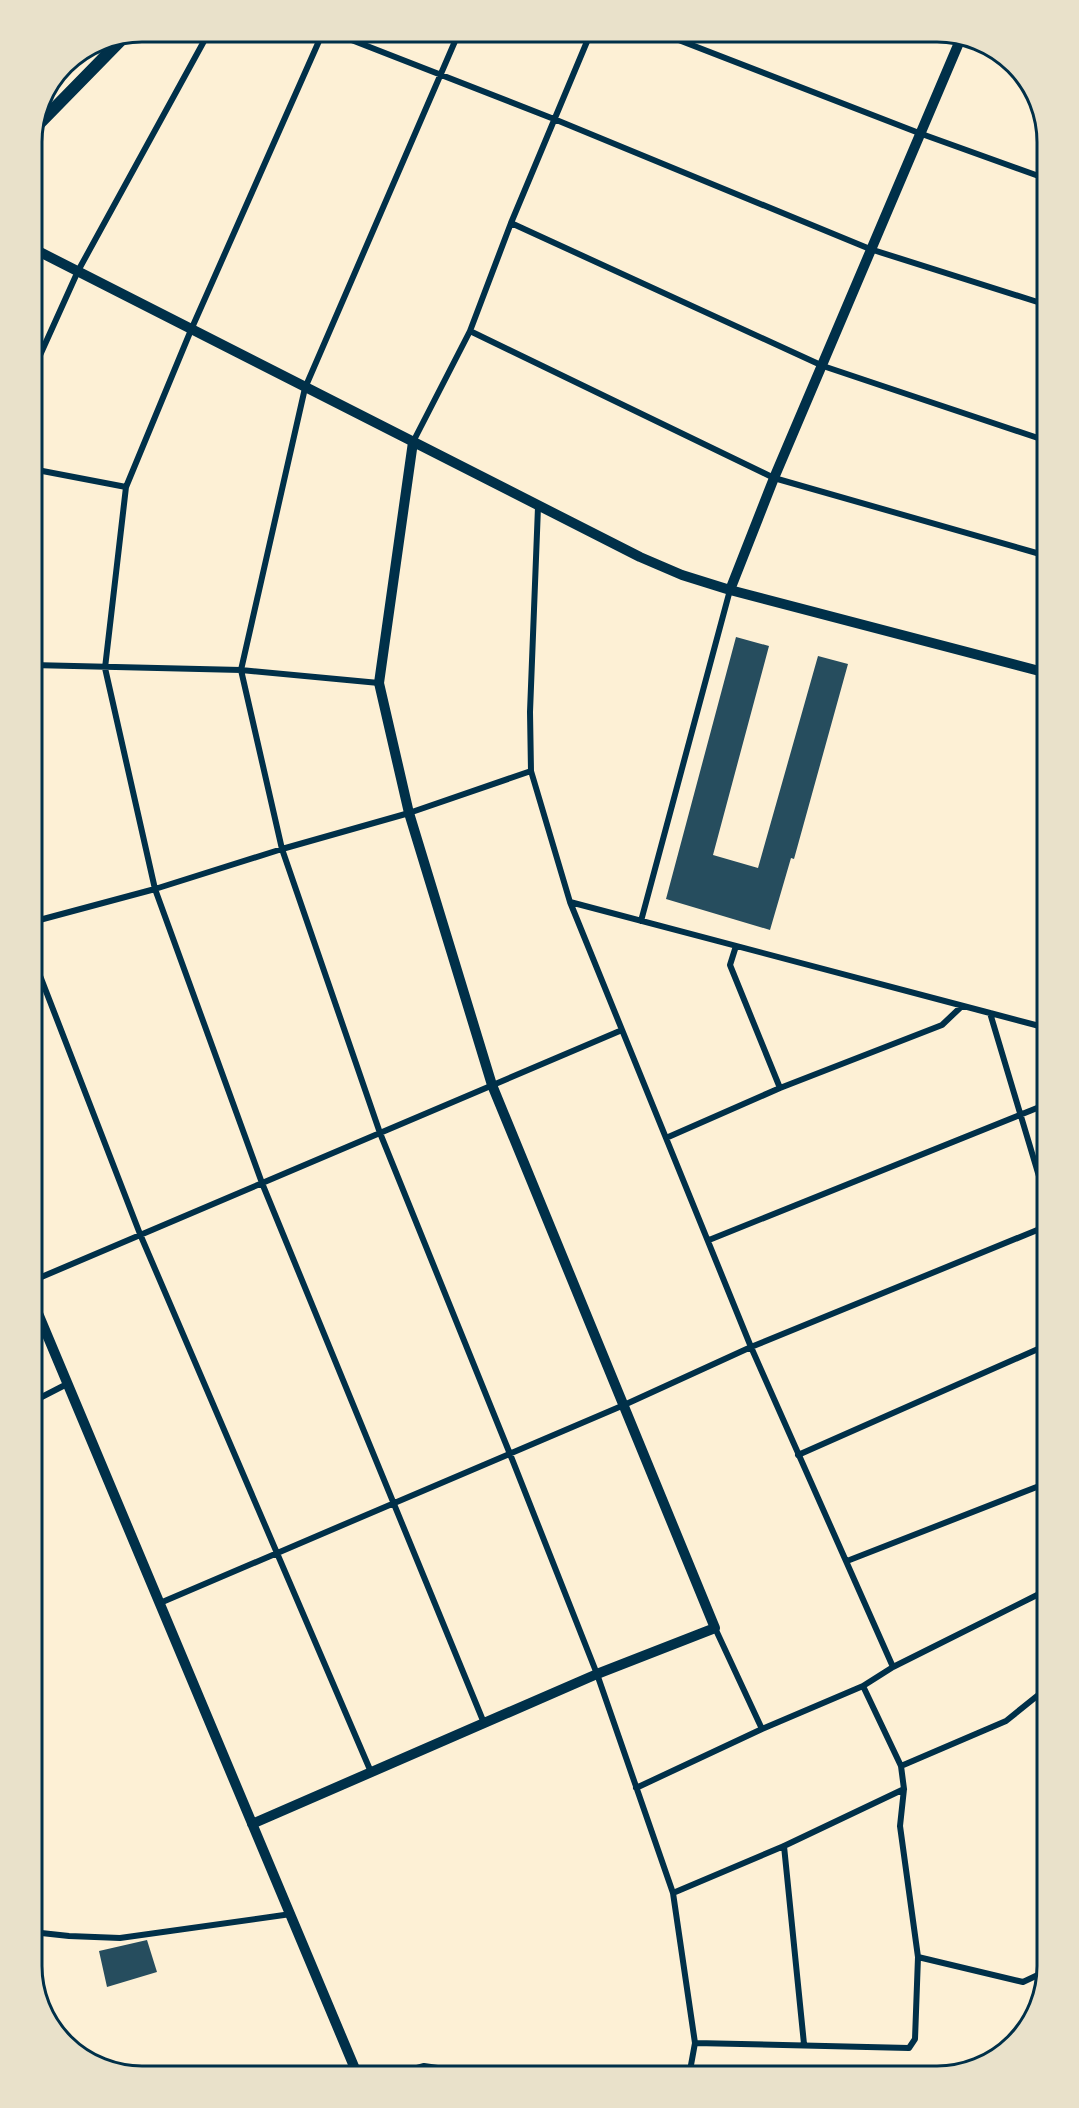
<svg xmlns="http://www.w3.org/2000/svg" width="1079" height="2108" font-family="'Asap Condensed',sans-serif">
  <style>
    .building { fill: #264d5e }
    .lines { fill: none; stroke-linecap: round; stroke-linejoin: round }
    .minor { stroke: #003049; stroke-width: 6 }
    .tertiary { stroke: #003049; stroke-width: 10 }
    .secondary { stroke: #003049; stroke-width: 12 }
    .rim { fill: none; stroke: #003049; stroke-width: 3 }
  </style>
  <rect width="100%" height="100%" fill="#fdf0d5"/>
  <path class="building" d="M736 637 769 646 713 855 758 868 818 656 848 664 794 859 791 858 770 930 666 899Z
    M147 1940 157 1972 107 1987 99 1951Z"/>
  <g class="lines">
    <path class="minor" d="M323 32 191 330 126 487 105 668 155 889 262 1183 484 1723
      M331 32 554 119 870 249 1047 305
      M459 32 305 388 241 670 282 849 380 1133 510 1454 597 1674 673 1893 695 2043 689 2076
      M658 32 919 133 1047 179
      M511 223 823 366 1047 441
      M470 331 774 478 1047 556
      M32 373 78 271 209 32
      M413 442 470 331 511 223 591 32
      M32 469 126 487
      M538 507 530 712 531 771 570 902 751 1347 893 1667
      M32 665 241 670 379 683
      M570 902 990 1013 1047 1203
      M641 921 730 590
      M32 922 155 889 282 849 409 813 531 771
      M736 946 730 965 780 1088
      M32 955 140 1234 371 1772
      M990 1013 1047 1028
      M1045 1028 1047 1018
      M666 1138 780 1088 942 1025 962 1006
      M709 1240 1047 1104
      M32 1281 622 1030
      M32 1402 67 1384
      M798 1455 1047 1345
      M847 1561 1047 1483
      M160 1603 624 1405 751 1347 1047 1226
      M715 1628 762 1729
      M863 1686 901 1766
      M636 1788 762 1729 863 1686 893 1667 1047 1590
      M784 1846 804 2044
      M673 1893 784 1846 904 1789
      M32 1932 69 1936 120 1938 291 1914
      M918 1957 1023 1982 1042 1973 1047 1922
      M695 2043 909 2048 915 2039 918 1957 900 1826 904 1789 901 1766 1006 1721 1047 1688
      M389 2076 424 2066 492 2076"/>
    <path class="tertiary" d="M32 248 640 557 682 575 730 590 1047 673
      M730 590 774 478 961 38
      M32 1299 358 2076
      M252 1824 597 1674 715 1628 492 1085 409 813 379 683 413 442"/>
    <path class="secondary" d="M35 128 127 34"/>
  </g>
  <path d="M0 0H1079V2108H0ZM142 42H937A100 100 0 0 1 1037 142V1966A100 100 0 0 1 937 2066H142A100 100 0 0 1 42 1966V142A100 100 0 0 1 142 42Z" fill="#e9e1ca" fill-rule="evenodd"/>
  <path class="rim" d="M142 42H937A100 100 0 0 1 1037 142V1966A100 100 0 0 1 937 2066H142A100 100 0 0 1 42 1966V142A100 100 0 0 1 142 42Z"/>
</svg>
